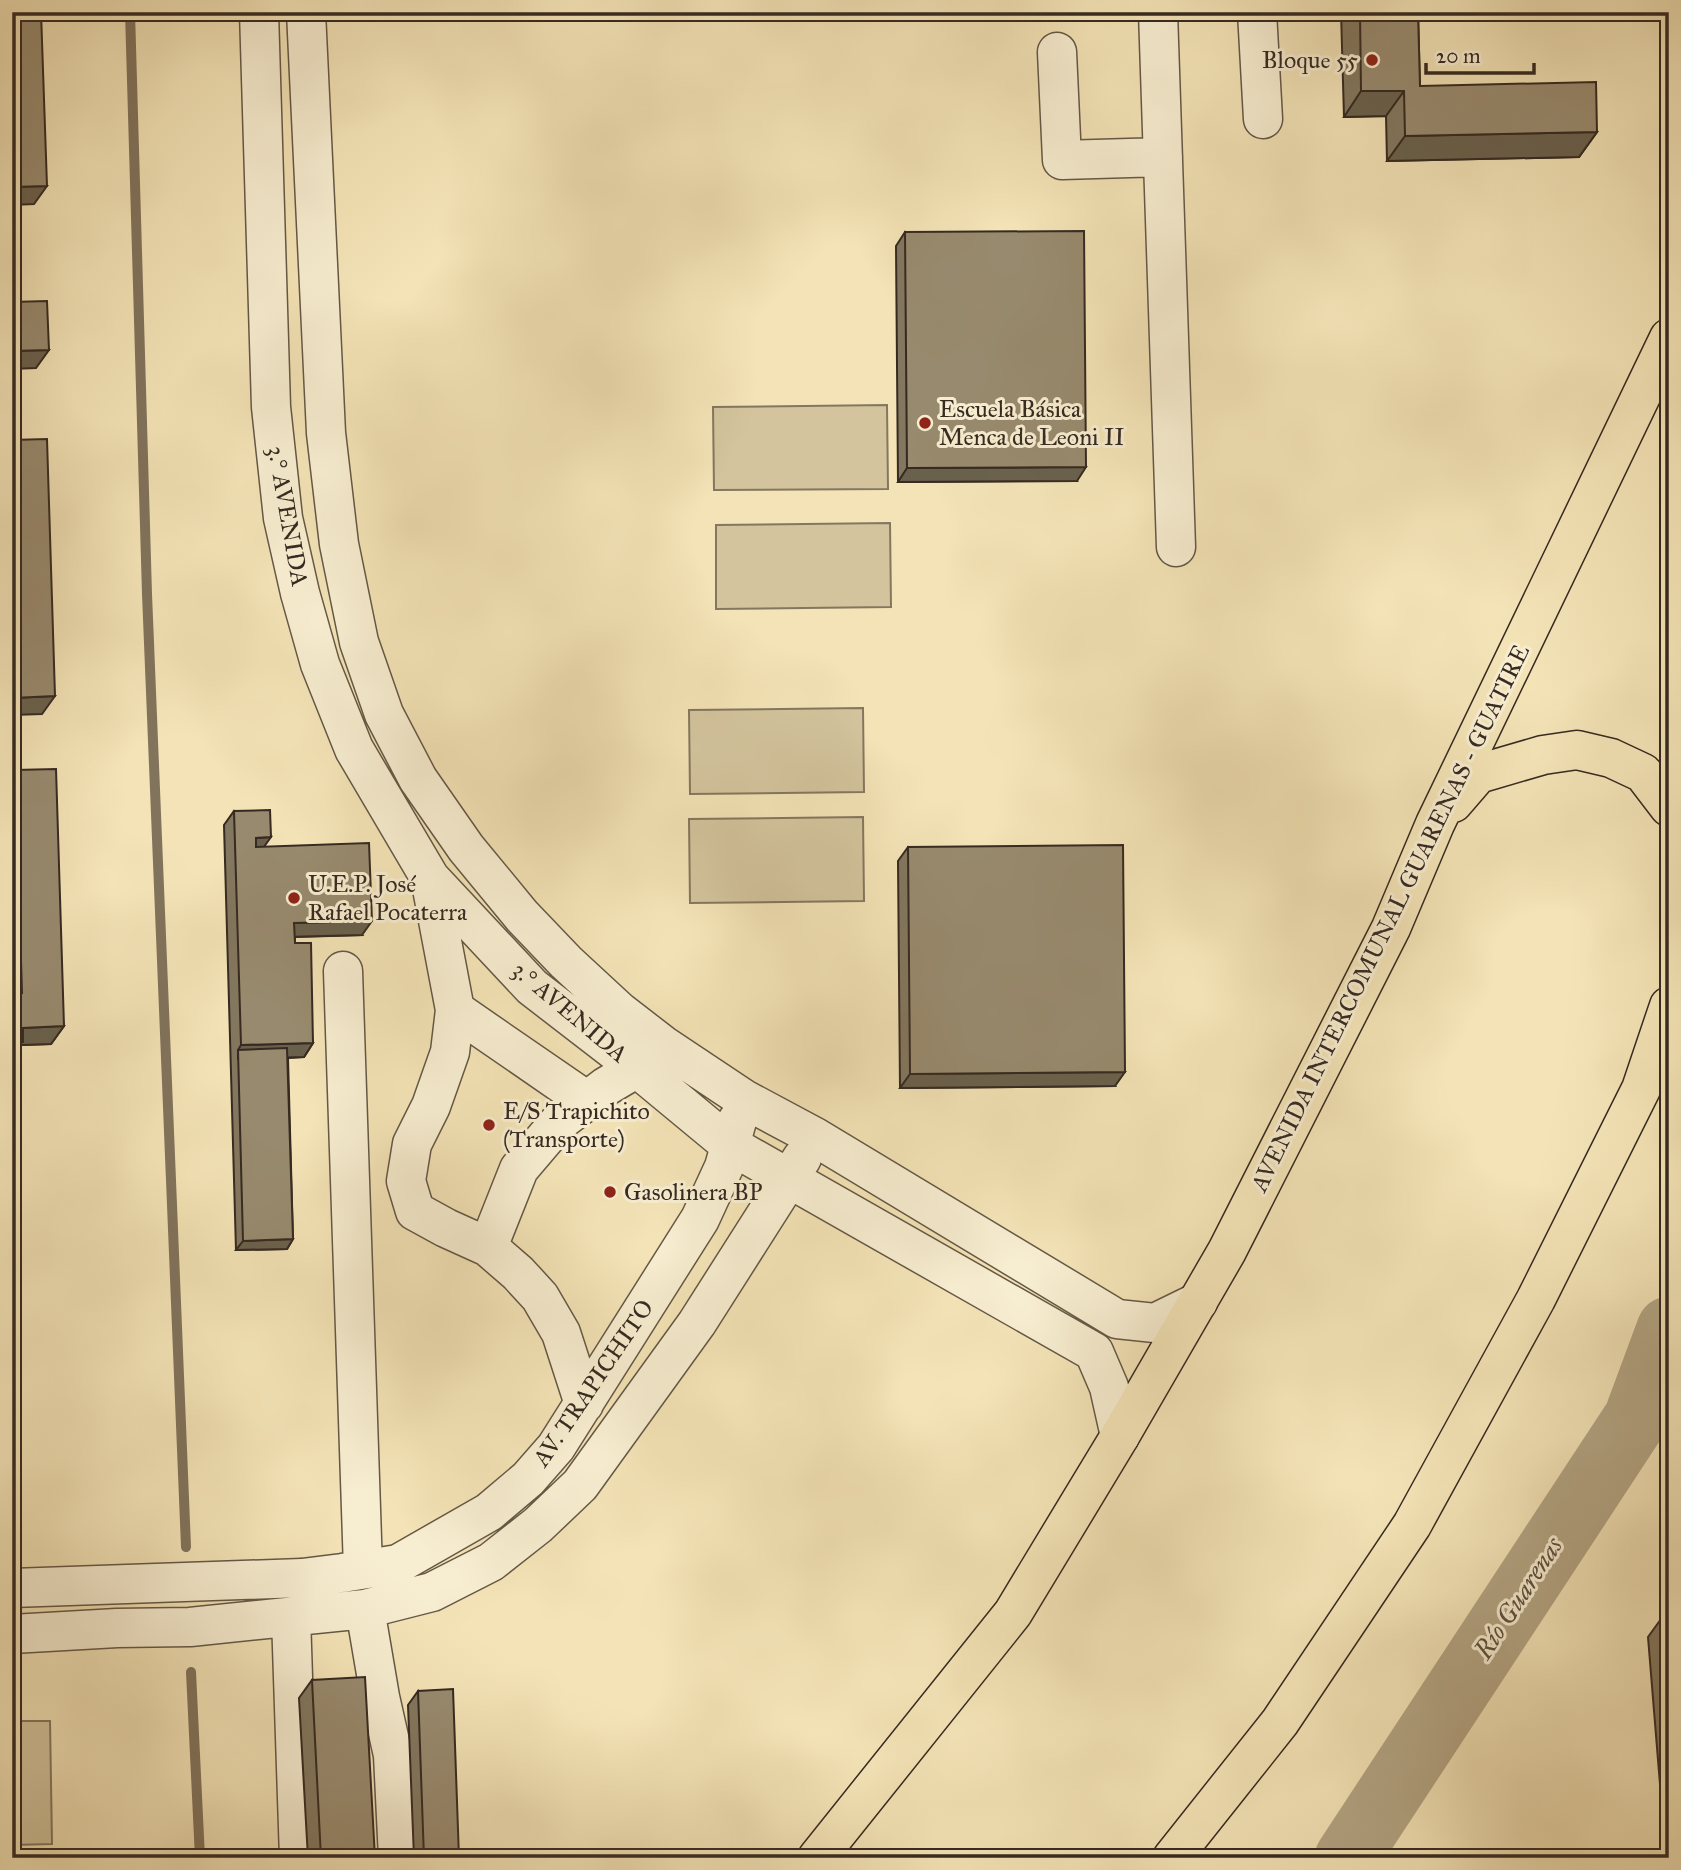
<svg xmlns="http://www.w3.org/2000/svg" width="1681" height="1870" font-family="'IM FELL Great Primer',serif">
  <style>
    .green { fill: #d3c49d; stroke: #84775f; stroke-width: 2 }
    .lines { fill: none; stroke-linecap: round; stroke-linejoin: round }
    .stream { stroke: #81735c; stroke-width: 10 }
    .river { stroke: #b3a483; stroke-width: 65 }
    .minor-casing { stroke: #655846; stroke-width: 41 }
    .major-casing { stroke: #362a21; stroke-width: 41 }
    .minor { stroke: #f7edd0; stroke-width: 38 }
    .major { stroke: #f3e3b6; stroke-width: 38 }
    .wall { fill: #83775f; stroke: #362a21; stroke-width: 2 }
    .shaded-wall { fill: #6a614d; stroke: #362a21; stroke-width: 2 }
    .building { fill: #988a6e; stroke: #362a21; stroke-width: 2 }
    .poi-dot { fill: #8f2418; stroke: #f7edd0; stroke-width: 2.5 }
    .labels { text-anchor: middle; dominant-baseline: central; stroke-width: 6; stroke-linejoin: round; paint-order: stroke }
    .poi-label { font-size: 24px; fill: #362a21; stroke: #f7edd0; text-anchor: start }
    .street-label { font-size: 24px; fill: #362a21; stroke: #f7edd0 }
    .water-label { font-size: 26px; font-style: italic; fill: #5c4f3e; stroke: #f7edd0 }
  </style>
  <rect width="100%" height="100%" fill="#f3e3b6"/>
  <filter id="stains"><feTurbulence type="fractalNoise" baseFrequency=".00286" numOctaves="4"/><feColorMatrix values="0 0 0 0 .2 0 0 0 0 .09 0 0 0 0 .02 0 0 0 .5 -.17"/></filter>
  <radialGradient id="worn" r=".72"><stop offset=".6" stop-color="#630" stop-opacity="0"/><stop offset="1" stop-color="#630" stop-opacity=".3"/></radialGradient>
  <path class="green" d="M887 405 888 489 714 490 713 407Z
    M890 523 891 607 716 609V525Z
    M863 708 864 792 690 794 689 710Z
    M863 817 864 901 690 903 689 819Z
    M50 1721 52 1844 12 1845V1721Z"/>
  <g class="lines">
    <path class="stream" d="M130 12 147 594 186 1547
      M191 1672 200 1858"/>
    <path class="river" d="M1347 1858 1636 1418 1669 1329"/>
    <defs>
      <path id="minor" d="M259 12 271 407 283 518 300 593 320 664 354 749 430 878 532 987 637 1068 730 1145 1094 1352 1109 1387 1120 1436
        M306 12 326 433 339 544 359 642 384 714 418 779 466 848 522 916 566 962 619 1011 663 1045 744 1099 815 1137 1117 1319 1155 1323 1198 1302
        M1158 12 1176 547
        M1257 12 1263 119
        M1057 52 1062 160 1163 157
        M430 878 455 1010 450 1052 431 1106 412 1144 406 1181 415 1211 446 1228 488 1247 518 1273 540 1297 561 1333 584 1404
        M343 971 363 1569
        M455 1010 587 1101
        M488 1247 519 1169 559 1122 605 1087 637 1068
        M12 1588 302 1578 342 1573 398 1564 489 1512 528 1479 556 1447 700 1219 724 1167 737 1121
        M365 1609 380 1697 393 1755 398 1858
        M291 1617 299 1858
        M12 1634 117 1628 190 1627 365 1609 432 1592 491 1562 538 1525 580 1485 697 1323 802 1158"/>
      <path id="major" d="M1453 803 1478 774 1543 755 1577 750 1611 758 1643 773 1669 807
        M817 1858 1013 1613 1120 1436 1227 1251 1391 928 1435 824 1669 338
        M1172 1858 1280 1722 1412 1525 1536 1299 1641 1089 1669 1006"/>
    </defs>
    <use href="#minor" class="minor-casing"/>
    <use href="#major" class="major-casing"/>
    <use href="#minor" class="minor"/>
    <use href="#major" class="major"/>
  </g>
  <path class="wall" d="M1341 12H1418L1420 86 1597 132 1579 157 1387 161 1386 116 1344 117Z
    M905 232 1077 481 898 482 896 246Z
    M15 770 64 1026 51 1044 21 1045 12 1057V774Z
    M234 811 264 847 362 935 295 937V943L313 1043 304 1057 288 1058 293 1239 287 1249 236 1250 224 825Z
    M908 847 1115 1086 900 1088 898 861Z
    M1669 1616V1858H1666L1648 1637 1661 1619Z
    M312 1680 375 1858H308L299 1698Z
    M418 1691 459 1858H414L408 1705Z"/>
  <path class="shaded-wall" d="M1361 91H1404L1386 116 1344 117Z
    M1597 132 1579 157 1387 161 1405 136Z
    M47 186 34 204 12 205V187Z
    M49 350 36 368 12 369V351Z
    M1086 467 1077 481 898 482 907 468Z
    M55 696 42 714 12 715V699L13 698Z
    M271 837 261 851 246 852 256 838Z
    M372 921 362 935 285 937 294 923Z
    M64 1026 51 1044 21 1045 12 1057V1042L23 1028Z
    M313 1043 304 1057 238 1059V1050L241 1045Z
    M1125 1072 1115 1086 900 1088 910 1074Z
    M293 1239 287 1249 236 1250 243 1241Z"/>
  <path class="building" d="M12 12H41L47 186 12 187Z
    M1360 12H1418L1420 86 1596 82 1597 132 1405 136 1404 91H1361Z
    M1084 231 1086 467 907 468 905 232Z
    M47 301 49 350 12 351V302Z
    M47 439 55 696 13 698 14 712H12V440Z
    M56 769 64 1026 23 1028V1042H12V994L22 993 15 770Z
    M270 810 271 837 256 838V847L369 843 372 921 294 923 295 943H311L313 1043 241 1045 234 811Z
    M1123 845 1125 1072 910 1074 908 847Z
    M287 1048 293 1239 243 1241 238 1050Z
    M1669 1616V1714L1661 1619Z
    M365 1677 375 1858H321L312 1680Z
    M453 1689 459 1858H424L418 1691Z
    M22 1851H46V1858H22Z
    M68 1851H96V1858H68Z"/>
  <g class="poi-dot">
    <circle cx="1372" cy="60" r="7"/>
    <circle cx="925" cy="423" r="7"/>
    <circle cx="294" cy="898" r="7"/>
    <circle cx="489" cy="1125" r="7"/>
    <circle cx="610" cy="1192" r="7"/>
  </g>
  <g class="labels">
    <g class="poi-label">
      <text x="1358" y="60" text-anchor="end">Bloque 55</text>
      <text x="939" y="409">Escuela Básica<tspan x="939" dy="28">Menca de Leoni II</tspan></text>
      <text x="308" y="884">U.E.P. José<tspan x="308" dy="28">Rafael Pocaterra</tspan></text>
      <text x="503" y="1111">E/S Trapichito<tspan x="503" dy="28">(Transporte)</tspan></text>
      <text x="624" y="1192">Gasolinera BP</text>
    </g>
    <g class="street-label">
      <text transform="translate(288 516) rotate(80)">3.° AVENIDA</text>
      <text transform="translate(1390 918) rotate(-64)">AVENIDA INTERCOMUNAL GUARENAS - GUATIRE</text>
      <text transform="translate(570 1012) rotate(40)">3.° AVENIDA</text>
      <text transform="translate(593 1383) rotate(-56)">AV. TRAPICHITO</text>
    </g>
    <g class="water-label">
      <text transform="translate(1518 1598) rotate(-57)">Río Guarenas</text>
    </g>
  </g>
  <rect width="1681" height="1870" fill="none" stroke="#f3e3b6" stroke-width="42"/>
  <rect x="14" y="14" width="1653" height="1842" fill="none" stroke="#362a21" stroke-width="3.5"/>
  <rect x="21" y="21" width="1639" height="1828" fill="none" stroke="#362a21" stroke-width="2"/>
  <path d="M1426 63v10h108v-10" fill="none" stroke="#362a21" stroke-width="3.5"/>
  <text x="1436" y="63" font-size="21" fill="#362a21" stroke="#f7edd0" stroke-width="5" paint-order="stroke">20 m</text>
  <rect width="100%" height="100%" filter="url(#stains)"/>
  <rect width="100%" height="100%" fill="url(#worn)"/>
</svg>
